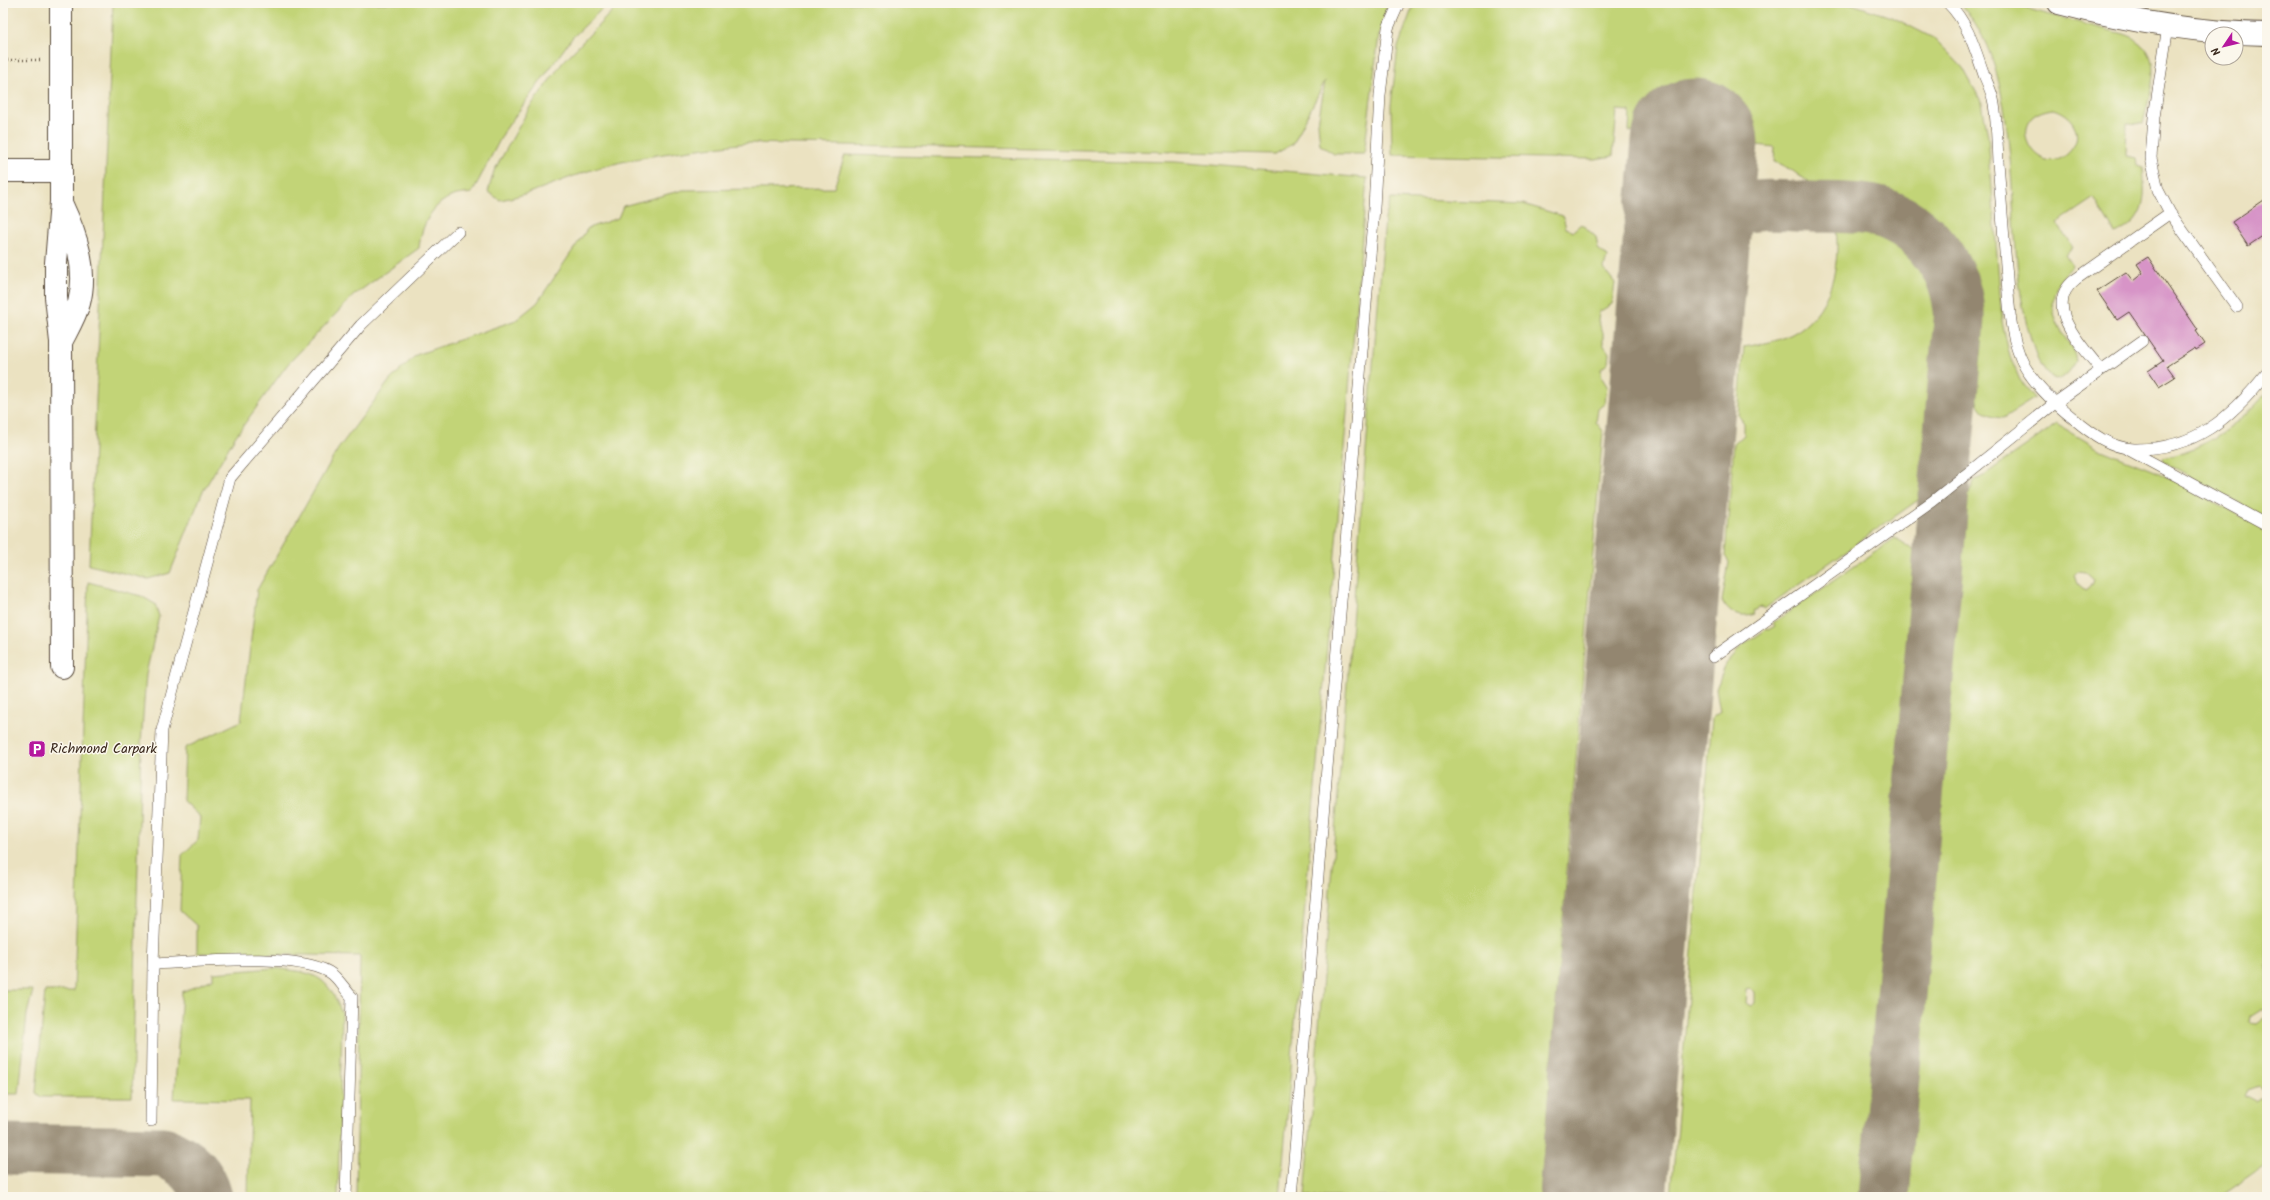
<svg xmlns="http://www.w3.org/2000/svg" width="2270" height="1200" font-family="Kalam,sans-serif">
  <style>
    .grass { fill: #c2d477; stroke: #7e7f4a; fill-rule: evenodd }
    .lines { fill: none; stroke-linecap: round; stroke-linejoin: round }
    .taxiway { stroke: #938670; stroke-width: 51 }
    .runway { stroke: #938670; stroke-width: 127 }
    .building { fill: #d794c7 }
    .lane-casing { stroke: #554636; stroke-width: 12 }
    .street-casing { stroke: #554636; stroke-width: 24 }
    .path { stroke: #554636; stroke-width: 2.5; stroke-dasharray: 1 3; stroke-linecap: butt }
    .lane { stroke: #fff; stroke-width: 11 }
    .street { stroke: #fff; stroke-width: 22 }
    .labels { text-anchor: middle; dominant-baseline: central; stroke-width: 3; stroke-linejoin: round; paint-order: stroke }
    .poi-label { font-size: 14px; fill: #3b2a1e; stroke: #fbf7ec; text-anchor: start }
  </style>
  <rect width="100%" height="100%" fill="#fbf7ec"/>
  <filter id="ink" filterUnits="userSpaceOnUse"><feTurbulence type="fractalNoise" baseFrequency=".025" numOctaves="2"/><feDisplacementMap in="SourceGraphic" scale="8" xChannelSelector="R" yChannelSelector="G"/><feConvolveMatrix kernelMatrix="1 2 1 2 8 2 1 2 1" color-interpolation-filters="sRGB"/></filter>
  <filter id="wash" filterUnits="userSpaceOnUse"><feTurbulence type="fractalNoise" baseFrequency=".012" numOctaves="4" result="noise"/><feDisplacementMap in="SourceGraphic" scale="16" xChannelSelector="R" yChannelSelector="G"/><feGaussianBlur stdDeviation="0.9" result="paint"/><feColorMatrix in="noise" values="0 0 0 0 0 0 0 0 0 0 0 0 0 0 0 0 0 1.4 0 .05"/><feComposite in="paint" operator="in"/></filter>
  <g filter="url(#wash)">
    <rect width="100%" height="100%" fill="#ebe2c1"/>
    <path class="grass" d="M113 3H608L572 38 505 130 472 193C466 194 459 194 453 196 431 204 421 227 419 248L354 295 287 365 235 437 202 493 170 573 148 579 89 565Z
      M620 3H1388L1379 35 1364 154H1334L1320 145 1318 123 1325 81 1293 144 1275 154 747 143C698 149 649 154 602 167 567 176 536 194 500 200L488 192 494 171 530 107 563 62Z
      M1414 3H1849L1894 18 1935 39 1963 68 1982 103 1988 136 2002 321 2010 357 2020 380 2035 398 2003 418C1988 417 1979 412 1976 397 1979 370 1984 341 1983 313 1981 258 1944 209 1892 193 1873 188 1854 187 1835 186 1828 186 1819 187 1813 184 1799 178 1791 166 1774 162L1775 147 1629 131 1630 111 1617 110 1613 156 1595 159 1392 155 1391 105 1398 47Z
      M1960 3H2005L2123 34C2169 49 2150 89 2143 124L2127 123 2126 156 2136 158 2137 166 2143 168C2145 192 2147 213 2126 228 2122 230 2119 233 2115 234L2094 198 2057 223 2072 248 2065 254 2073 266C2053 283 2047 304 2060 329 2066 341 2074 347 2076 361 2071 370 2065 379 2054 380 2041 371 2035 354 2031 339 1999 240 2032 83 1960 3ZM2053 109C2071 114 2085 133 2071 150 2041 187 1996 116 2053 109Z
      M845 155 1176 162 1367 178 1280 1197H356L360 956 197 953V926L180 911 182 855 198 840 200 817 183 801 185 748 241 721 257 590 338 449 390 380 416 355 516 320 537 303 588 228 618 218 623 206 683 190 834 188Z
      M1391 199 1523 204 1563 216 1566 228 1573 231 1581 224 1596 237 1598 249 1607 256 1604 269 1615 283 1612 304 1599 312 1598 321 1603 333V344L1609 353 1608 363 1601 369 1602 378 1607 386 1605 403 1598 409 1596 422 1603 431 1540 1197H1305L1385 219Z
      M1845 227C1904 228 1939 259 1942 318L1928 493 1764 609 1761 607 1754 611 1755 614C1740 619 1730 615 1722 601L1729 562 1725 556 1734 444 1744 435V423L1738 415 1744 347C1760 344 1777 342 1792 334 1829 315 1841 267 1836 229Z
      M2267 392V518L2164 462 2163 458C2208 447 2238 427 2267 392Z
      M2057 424 2099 449 2159 473 2267 530V1009H2261L2250 1016 2249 1022 2256 1023 2267 1015V1164L2220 1197H1908L1968 496 1974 482ZM2078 572 2086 573 2093 579 2090 586 2085 590 2078 584 2075 575ZM2258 1086 2265 1091 2264 1096 2255 1102 2244 1096 2247 1090Z
      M1895 538 1907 546H1909L1921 558 1872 1149 1866 1151 1865 1160 1872 1163 1869 1197H1671L1712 718 1720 712 1716 689 1726 664 1742 646 1767 629 1768 630 1775 626 1773 623ZM1750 988 1755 992V1003L1751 1006 1745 1003 1746 990Z
      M88 582 141 596 155 604 159 616 146 674 141 744 132 1097H41L36 1093 45 991H74Z
      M274 968C314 973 327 973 342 1014L338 1197H248L250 1100 174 1099 182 992 213 979V973Z
      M3 990H33L27 1014 19 1094H3Z"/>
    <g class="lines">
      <path class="taxiway" d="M1686 262C1717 198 1749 204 1812 207 1838 208 1870 206 1893 217 1929 233 1955 270 1959 310 1960 322 1957 336 1956 349L1884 1197
        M3 1149 163 1152C185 1160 201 1173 207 1197"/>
      <path class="runway" d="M1603 1197 1695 142"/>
    </g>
    <g id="blocks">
      <path class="building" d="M2267 198V233L2248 246 2232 222Z
        M2148 257 2198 330 2196 331 2205 344 2196 350 2195 348 2167 366 2175 377 2159 387 2148 371 2163 361 2129 312 2117 320 2097 291 2126 272 2133 281 2143 273 2137 264Z"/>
    </g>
  </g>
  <g filter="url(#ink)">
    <use href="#blocks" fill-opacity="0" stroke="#554636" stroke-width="1"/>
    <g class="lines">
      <defs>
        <path id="lane" d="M1948 3C1968 23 1975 49 1984 75 1988 84 1993 95 1994 104 1997 123 1997 143 1998 162 2001 201 2004 239 2007 278 2009 310 2011 350 2031 376 2043 393 2059 407 2074 419 2092 434 2111 448 2134 449 2195 450 2231 418 2267 373
          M2168 26 2154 117 2151 158 2158 190 2170 213 2237 307
          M2101 370C2083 346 2040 306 2076 279L2170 213
          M2129 450 2267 525
          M1713 657 1933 501 2055 403 2142 341
          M153 964C197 962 292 952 329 972 338 977 345 990 352 997L346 1197
          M151 1121 153 964 162 730 230 478 361 325 458 232
          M1291 1197 1374 208 1380 95 1388 28 1399 3"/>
        <path id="street" d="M61 3V202L56 263V297L61 342 62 667
          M2059 3C2128 21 2196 33 2267 34
          M3 171H61
          M61 342C67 330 75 317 79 303 88 269 76 235 62 205"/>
      </defs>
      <use href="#lane" class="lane-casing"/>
      <use href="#street" class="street-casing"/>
      <path class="path" d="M3 60H40"/>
      <use href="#lane" class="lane"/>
      <use href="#street" class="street"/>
    </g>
  </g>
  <defs>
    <symbol id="parking-square" viewBox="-11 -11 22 22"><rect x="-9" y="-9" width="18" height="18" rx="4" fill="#b5179e" stroke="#fbf7ec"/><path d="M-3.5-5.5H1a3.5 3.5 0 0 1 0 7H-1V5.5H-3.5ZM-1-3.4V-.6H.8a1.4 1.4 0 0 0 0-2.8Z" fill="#fff"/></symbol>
  </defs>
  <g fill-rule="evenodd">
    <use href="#parking-square" x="27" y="739" width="20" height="20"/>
  </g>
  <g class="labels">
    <g class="poi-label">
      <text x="50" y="749">Richmond Carpark</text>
    </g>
  </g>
  <rect width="2270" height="1200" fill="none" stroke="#fbf7ec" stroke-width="16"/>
  <g transform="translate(2224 46) rotate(235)"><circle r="19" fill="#fbf7ec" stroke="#aea59a"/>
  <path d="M0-3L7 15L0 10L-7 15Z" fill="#b5179e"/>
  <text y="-6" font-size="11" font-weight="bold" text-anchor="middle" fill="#3b2a1e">N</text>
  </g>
</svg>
